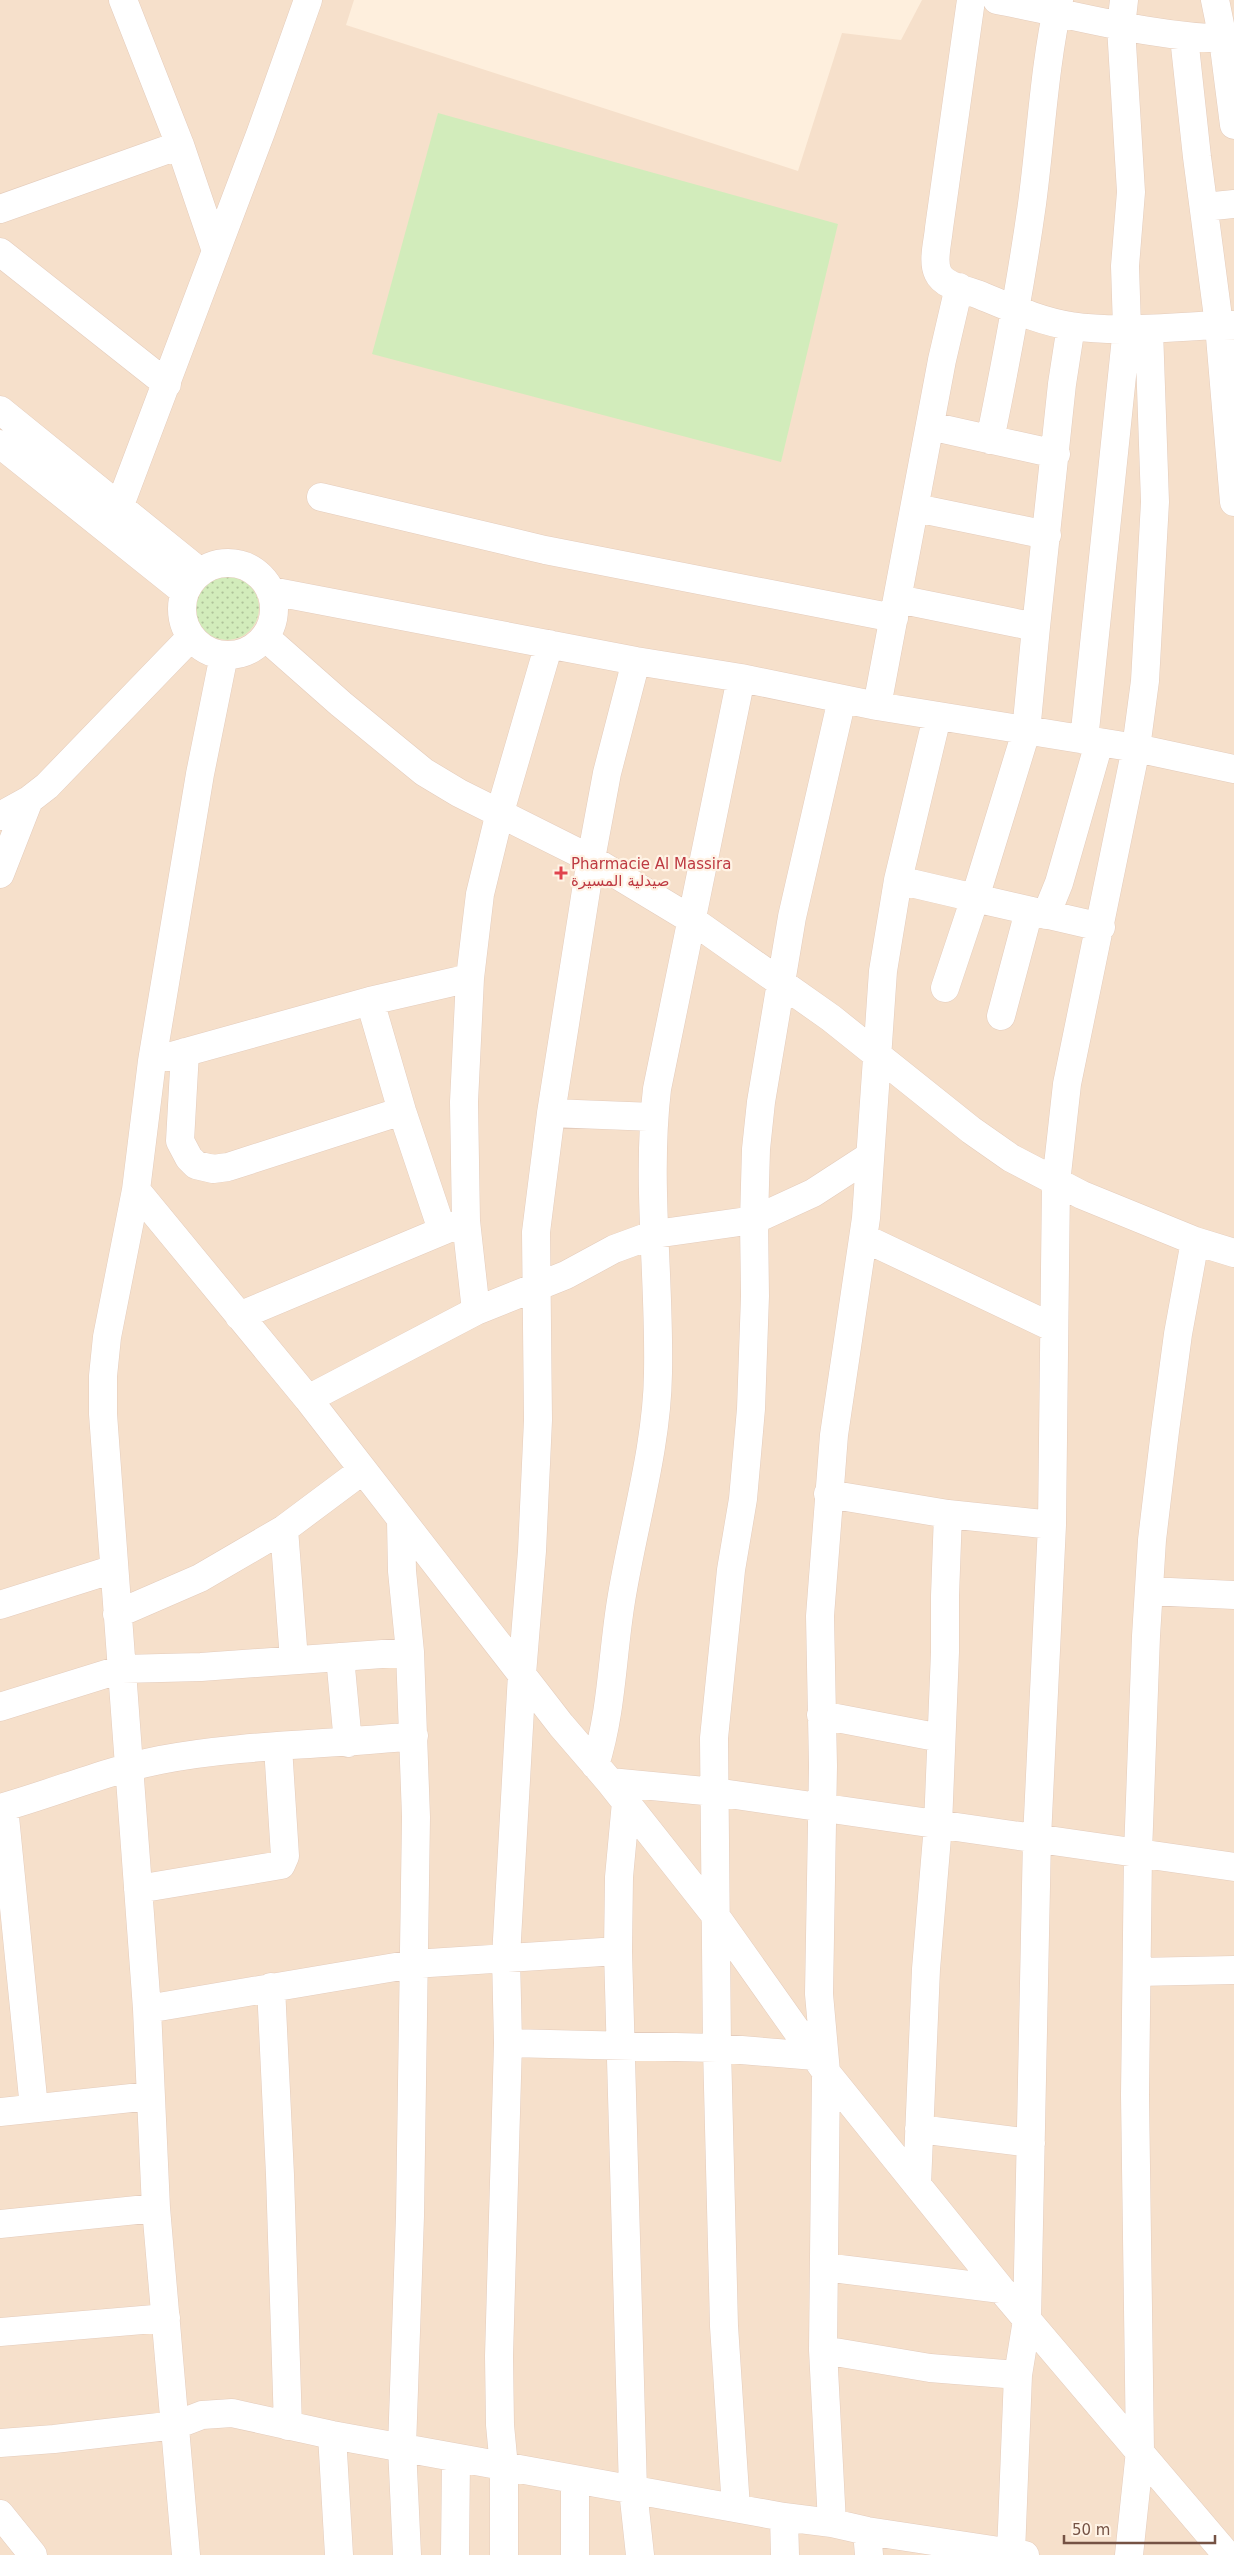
<svg xmlns="http://www.w3.org/2000/svg" width="1234" height="2555" font-family="'DejaVu Sans','Noto Sans Arabic',sans-serif">
  <style>
    .residential { fill: #f6e0cb }
    .grass { fill: url(#grass-dots) }
    .garden { fill: #d2ecbb }
    .lines { fill: none; stroke-linecap: round; stroke-linejoin: round }
    .minor-casing { stroke: #e4ccbc; stroke-width: 29 }
    .minor { stroke: #fff; stroke-width: 28 }
    .health-dot { fill: #e0444e; stroke: #fff3e5; stroke-width: 2 }
    .labels { text-anchor: middle; dominant-baseline: central; stroke-width: 4.5; stroke-linejoin: round; paint-order: stroke }
    .health-label { font-size: 15px; fill: #be3a42; stroke: #fff3e5; text-anchor: start }
  </style>
  <defs>
    <pattern id="grass-dots" width="8" height="8" patternUnits="userSpaceOnUse" patternTransform="scale(1.25)"><rect width="8" height="8" fill="#d2ecbb"/><path d="M2 2h.1M6 6h.1" fill="none" stroke="#afc29a" stroke-width="1.8" stroke-linecap="round"/></pattern>
  </defs>
  <rect width="100%" height="100%" fill="#feefdd"/>
  <path class="residential" d="M0 0H354L346 25 798 171 842 33 901 40 922 0H1234V2555H0Z"/>
  <path class="grass" d="M195 608a32 32 0 1 1 64 0a32 32 0 1 1-64 0Z"/>
  <path class="garden" d="M438 113 838 224 781 462 372 354Z"/>
  <g class="lines">
    <defs>
      <path id="minor" d="M123 0 180 145 216 251
        M971 0 939 228C938 241 932 261 938 273 943 285 965 290 977 294 1007 306 1038 321 1071 326 1125 334 1180 325 1234 325
        M997 0C1076 15 1153 38 1234 39
        M1215 0 1223 39 1234 125
        M1184 37 1197 157 1219 325 1234 502
        M1204 207 1234 204
        M0 209 180 145
        M0 252 167 384
        M0 410 200 572
        M930 426 1056 454
        M990 440C1006 362 1021 283 1032 204 1041 136 1044 67 1059 0
        M0 444 185 592
        M321 497 545 550 894 618
        M120 505 261 132 308 0
        M916 508 1047 535
        M182 609a46 46 0 1 1 92 0a46 46 0 1 1-92 0Z
        M271 591 636 661 741 678 877 706 1136 748 1234 769
        M898 599 1036 627
        M265 637 341 704 424 772 459 793 591 859 692 920 831 1018 971 1130 1011 1158 1082 1195 1195 1241 1234 1253
        M877 706 942 360 959 287
        M1084 740 1127 328 1125 266 1131 192 1121 27 1124 0
        M0 816 29 800 47 786 191 637
        M0 874 29 800
        M898 880 975 898 1026 732 1036 627 1062 384 1071 326
        M1046 915 1059 883 1099 743
        M945 988 975 898 1101 927
        M370 1001 402 1111 442 1230
        M1001 1016 1029 911
        M185 1052 180 1141 189 1158 196 1165 213 1169 228 1167 402 1111
        M168 1057 370 1001 470 978
        M551 1113 654 1117
        M136 1190 308 1399 561 1725 610 1782 715 1792 1234 1867
        M864 1238 1054 1328
        M476 1311 466 1221 464 1102 470 978 480 894 500 812 549 644
        M239 1316 466 1221
        M308 1399 476 1311 566 1275 614 1249 655 1234 754 1220 813 1193 870 1156
        M828 1494 948 1514 1052 1525
        M401 1520 402 1571 410 1652 416 1817 410 2216 402 2447 407 2555
        M284 1529 294 1660
        M1149 1591 1234 1595
        M0 1605 114 1569
        M117 1614 200 1578 284 1529 363 1470
        M340 1657 348 1743
        M0 1707 122 1669 201 1667 410 1652
        M821 1715 941 1738
        M595 1765C612 1712 612 1656 621 1601 633 1526 657 1449 658 1373 660 1278 646 1183 657 1089L741 678
        M610 1782 715 1915 826 2072 1001 2289 1227 2555
        M626 1802 619 1877 618 1951 633 2490 640 2555
        M4 1807 34 2108
        M0 1808C54 1793 105 1771 160 1760 243 1744 330 1745 414 1736
        M138 1889 281 1865 285 1856 278 1747
        M1137 1972 1234 1970
        M271 1987 280 2175 288 2426
        M147 2009 413 1964 618 1951
        M508 2043 717 2048 815 2056
        M0 2112 150 2096
        M919 2129 1031 2143
        M917 2185 926 1969 938 1825 945 1652V1596L948 1514
        M0 2224 156 2208
        M824 2267 1001 2289
        M0 2332 166 2318
        M823 2350 930 2368 1018 2375
        M332 2435 339 2555
        M0 2443 54 2439 176 2425 202 2415 232 2413 332 2435 784 2517 832 2523 867 2531 1025 2555
        M736 2508 724 2326 717 2048 714 1738 731 1570 743 1499 751 1409 755 1296 754 1220 756 1149 761 1102 792 917 842 699
        M0 2514 33 2555
        M784 2517 785 2555
        M832 2523 823 2350 826 2072 819 1994 823 1766 820 1616 834 1435 866 1218 883 971 898 880 937 717
        M867 2531 869 2555
        M1011 2553 1018 2375 1027 2320 1037 1838 1052 1525 1056 1183 1067 1084 1136 748 1145 681 1155 502 1149 330
        M186 2555 156 2208 147 2009 103 1414V1376L107 1337 136 1190 152 1061 200 774 224 655
        M455 2555 456 2459
        M504 2555V2467L500 2425 499 2356 508 2043 506 1957 522 1674 532 1551 538 1420 536 1232 551 1113 591 859 607 773 636 661
        M575 2555V2480
        M1129 2555 1140 2451 1135 2095 1138 1853 1146 1636 1152 1540 1165 1431 1178 1334 1195 1241"/>
    </defs>
    <use href="#minor" class="minor-casing"/>
    <use href="#minor" class="minor"/>
  </g>
  <path class="health-dot" d="M558.5 865.5h5v5h5v5h-5v5h-5v-5h-5v-5h5z"/>
  <g class="labels">
    <g class="health-label">
      <text x="571" y="864">Pharmacie Al Massira<tspan x="571" dy="17">صيدلية المسيرة</tspan></text>
    </g>
  </g>
  <path d="M1064 2535v8h151v-8" fill="none" stroke="#755244" stroke-width="2.5"/>
  <text x="1072" y="2535" font-size="15" fill="#755244" stroke="#fff3e5" stroke-width="4" paint-order="stroke">50 m</text>
</svg>
